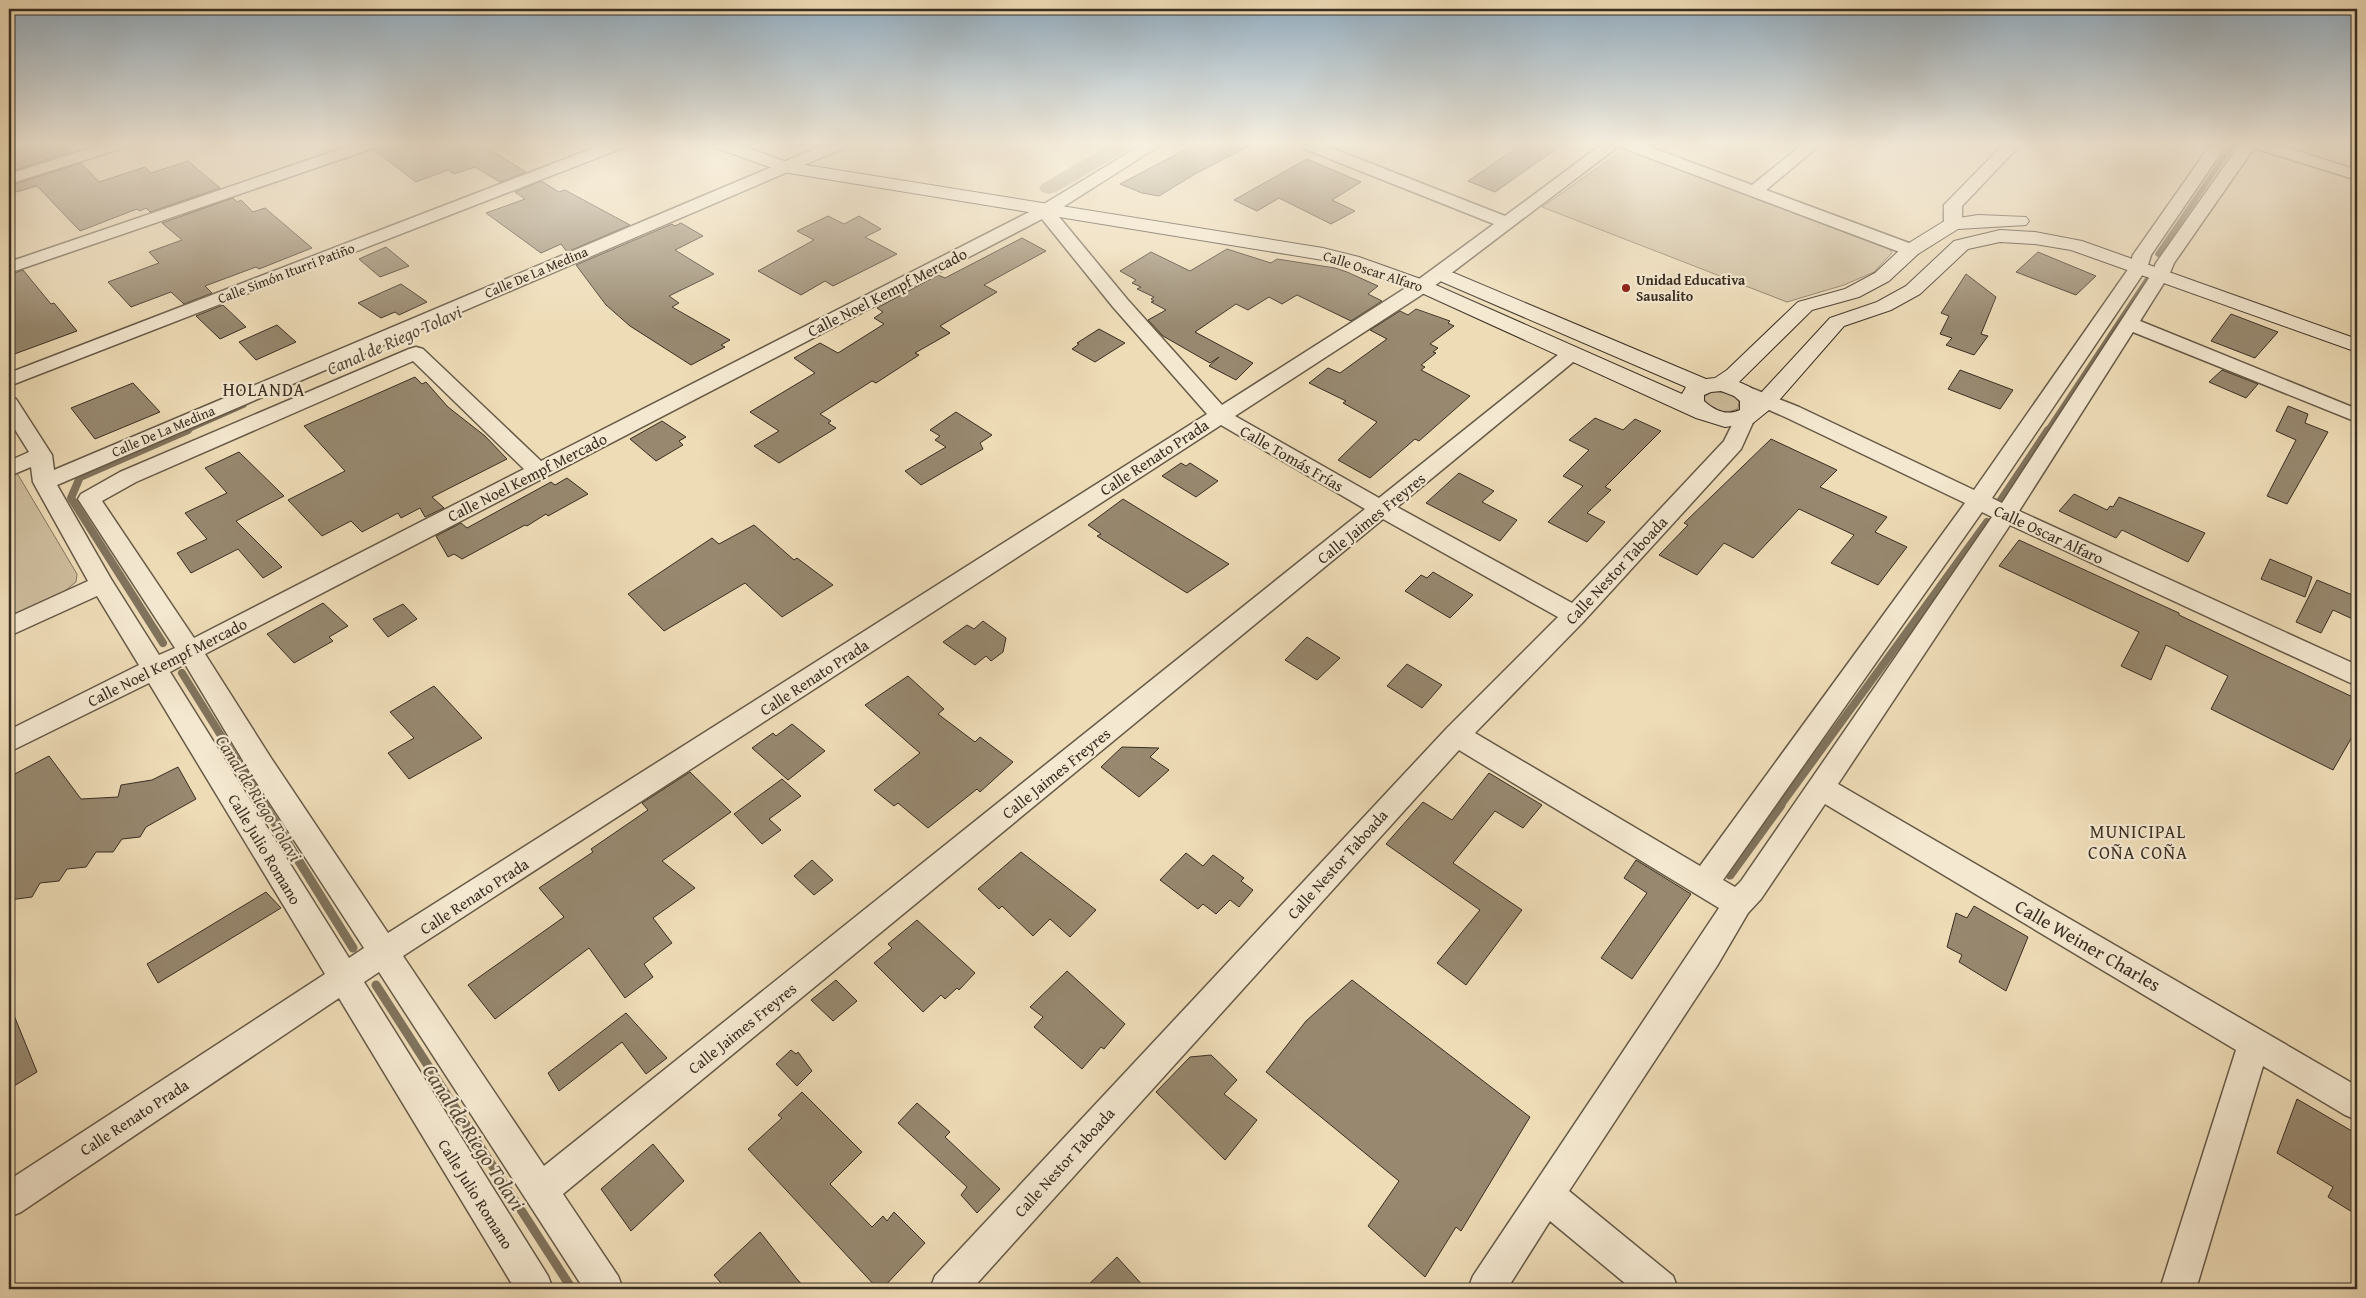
<svg xmlns="http://www.w3.org/2000/svg" width="2366" height="1298" font-family="'Gentium Book Plus',serif">
  <style>
    .green { fill: #cfbe9e; stroke: #847660 }
    .lines { fill: none; stroke-linecap: round; stroke-linejoin: round }
    .stream-far2 { stroke: #80735d; stroke-width: 5.5 }
    .stream-far1 { stroke: #80735d; stroke-width: 8 }
    .stream { stroke: #80735d; stroke-width: 9 }
    .canal { fill: #b0a184; fill-rule: evenodd }
    .building { fill: #97886f; stroke: #392e22 }
    .street-casing { stroke: #665a47; stroke-width: 3 }
    .secondary-casing { stroke: #392e22; stroke-width: 2 }
    .street { fill: #f4e8d0; fill-rule: evenodd }
    .secondary { fill: #f4e8d0; fill-rule: evenodd }
    .poi-dot { fill: #8f2418; stroke: #f4e8d0; stroke-width: 2 }
    .labels { text-anchor: middle; dominant-baseline: central; stroke-width: 4.5; stroke-linejoin: round; paint-order: stroke }
    .far-street-label { font-size: 14px; fill: #392e22; stroke: #f4e8d0 }
    .far-poi-label { font-size: 14px; font-weight: bold; fill: #392e22; stroke: #f4e8d0; text-anchor: start }
    .street-label { font-size: 16px; fill: #392e22; stroke: #f4e8d0 }
    .water-label { font-size: 18px; font-style: italic; fill: #574b3a; stroke: #f4e8d0 }
    .neighbourhood-label { font-size: 18px; letter-spacing: 1px; fill: #392e22; stroke: #f4e8d0 }
    .near-street-label { font-size: 19px; fill: #392e22; stroke: #f4e8d0 }
    .near-water-label { font-size: 21px; font-style: italic; fill: #574b3a; stroke: #f4e8d0 }
  </style>
  <rect width="100%" height="100%" fill="#eedcb7"/>
  <filter id="stains"><feTurbulence type="fractalNoise" baseFrequency=".004" numOctaves="4"/><feColorMatrix values="0 0 0 0 .2 0 0 0 0 .09 0 0 0 0 .02 0 0 0 .5 -.17"/></filter>
  <radialGradient id="worn" r=".72"><stop offset=".6" stop-color="#630" stop-opacity="0"/><stop offset="1" stop-color="#630" stop-opacity=".3"/></radialGradient>
  <path class="green" d="M1620 152H1631L1889 247 1892 253 1874 272 1844 285 1787 302 1542 207Z
    M1711 392C1722 391 1732 393 1739 402L1738 409 1725 413 1706 404 1704 397Z
    M17 473 77 574 76 582 61 594 9 618V475Z"/>
  <g class="lines">
    <path class="stream-far2" d="M2158 254 2233 144
      M185 431 244 405
      M2047 431 2147 280"/>
    <path class="stream-far1" d="M2001 500 2048 430
      M163 643 71 498 80 477 188 430
      M182 673 265 806
      M1780 806 1987 522"/>
    <path class="stream" d="M264 805 353 948
      M1730 875 1781 805
      M376 985 572 1289"/>
    <path class="canal" d="M1111 144H1134L1132 148 1056 192 1049 194 1042 192 1039 188 1042 184Z"/>
  </g>
  <path class="building" d="M30 144H62L70 152 9 172V151Z
    M381 144H481L526 172 500 182 475 167 454 174 448 170 416 182 374 150Z
    M1196 144H1253L1193 175 1159 196 1142 193 1120 184Z
    M1522 144H1563L1495 192 1468 181Z
    M1307 159 1361 182 1332 200 1355 211 1331 224 1279 198 1257 211 1234 200Z
    M188 161 220 188 150 212 146 208 140 211 137 209 80 231 37 186 9 194V186L81 163 99 182 145 167 151 173Z
    M541 181 559 192 565 190 630 225 567 252 561 244 541 253 486 213 525 199 515 192Z
    M233 198 237 202 241 200 253 212 265 208 312 248 259 269 256 267 205 286 212 293 184 304 171 292 131 307 108 282 159 263 149 252 182 240 162 223Z
    M828 216 844 224 859 216 881 229 865 237 897 254 833 286 825 281 801 295 758 271 814 240 797 231Z
    M681 223 703 236 675 250 714 274 669 296 679 303 672 307 730 340 721 345 725 347 691 365 630 326 606 305 576 265 672 224 675 226Z
    M1022 238 1046 251 984 285 997 292 940 326 950 333 915 353 919 355 876 383 872 381 820 414 831 421 828 423 836 428 779 463 754 446 779 431 750 412 815 373 794 358 820 343 838 353 884 324 874 318 883 312 877 308 938 275 945 278Z
    M386 247 409 266 380 277 359 259Z
    M1227 249 1271 263 1277 259 1335 268 1347 272 1378 286 1368 294 1382 301 1351 321 1297 295 1282 304 1269 297 1248 310 1236 304 1195 332 1253 363 1236 380 1209 366 1219 357 1210 363 1163 336 1148 320 1166 310 1151 302 1154 301 1151 299 1154 297 1137 289 1141 287 1132 283 1136 280 1120 271 1151 252 1190 271Z
    M2038 252 2096 276 2076 295 2016 272Z
    M23 270 51 304 54 303 77 331 9 356V275Z
    M1966 274 1996 297 1981 334 1988 336 1974 355 1946 345 1952 338 1940 334 1949 316 1941 313Z
    M401 284 427 302 399 315 395 312 381 318 358 303Z
    M223 305 246 327 220 339 196 316Z
    M1416 309 1450 321 1448 323 1454 326 1430 344 1438 348 1433 352 1436 353 1421 365 1425 367 1421 370 1470 396 1419 441 1415 439 1370 478 1338 460 1377 422 1343 403 1346 401 1309 383 1328 368 1340 373 1387 339 1370 330 1400 311 1408 315Z
    M2231 314 2278 332 2255 358 2211 341Z
    M277 325 296 342 256 360 239 342Z
    M1099 329 1125 343 1095 362 1072 349 1079 344 1077 343Z
    M1960 370 2013 390 2000 409 1948 389Z
    M2222 370 2258 384 2246 398 2209 382Z
    M415 377 422 384 426 382 448 407 485 436 507 459 432 497 444 508 425 517 420 508 401 518 398 513 362 532 351 521 322 536 288 500 345 471 304 426Z
    M133 383 160 412 95 439 71 408Z
    M2288 406 2308 414 2305 423 2328 432 2287 504 2267 496 2296 440 2276 431Z
    M956 412 992 435 980 443 983 449 921 485 905 471 946 447 935 440 940 436 930 430Z
    M1595 418 1623 430 1635 419 1661 431 1605 487 1611 490 1587 513 1605 522 1587 542 1548 522 1583 486 1563 476 1589 450 1569 440Z
    M662 421 686 437 679 441 683 445 656 461 630 439Z
    M1771 439 1837 470 1820 487 1887 517 1875 532 1907 547 1878 585 1831 563 1854 535 1799 509 1753 558 1724 543 1697 575 1659 555 1688 525 1684 523Z
    M239 452 284 496 236 521 282 567 263 578 238 549 191 573 177 553 207 539 185 513 227 493 205 468Z
    M1181 463 1186 466 1190 463 1218 481 1196 497 1162 476Z
    M1459 473 1494 491 1482 502 1517 520 1500 541 1426 503Z
    M567 478 588 494 548 516 546 514 527 526 525 525 462 559 454 554 448 557 436 536 461 523 467 528 551 482 555 485Z
    M2074 494 2107 510 2110 506 2113 507 2119 497 2205 533 2188 562 2122 530 2116 538 2059 511Z
    M1123 499 1229 564 1187 593 1097 536 1101 534 1088 525Z
    M754 525 794 560 797 558 833 585 782 617 745 583 664 631 628 594 712 538 719 544Z
    M2019 540 2179 613V615L2357 699 2356 730 2333 770 2211 709 2228 676 2166 645 2151 680 2121 666 2139 632 1999 566Z
    M2270 559 2312 577 2305 597 2261 579Z
    M1433 572 1473 595 1450 618 1405 591 1421 575 1427 578Z
    M2317 580 2357 597V621L2333 610 2321 633 2296 622Z
    M323 603 348 626 329 637 333 641 294 663 267 634Z
    M403 604 417 619 388 637 373 619Z
    M983 621 1006 638 1003 652 991 661 986 656 975 665 943 642 967 625 974 629Z
    M1307 637 1340 658 1317 680 1285 660Z
    M1407 664 1442 685 1422 708 1387 686Z
    M908 676 944 709 938 714 975 742 980 737 1013 762 980 792 977 789 928 828 898 803 894 806 874 790 920 753 865 705Z
    M434 686 482 738 409 779 388 753 414 738 390 712Z
    M792 724 825 751 788 780 752 748 773 733 776 736Z
    M1122 747 1159 748 1150 757 1169 770 1139 797 1101 767Z
    M49 756 81 799 118 797 121 785 152 780 178 767 196 799 146 827 140 837 122 839 113 852H96L86 867 67 869 59 881 40 883 32 897 9 900V777Z
    M690 772 731 812 662 861 695 888 653 918 672 943 644 964 653 977 625 998 589 948 495 1019 468 985 564 917 539 888 593 852 591 849 648 810 642 803Z
    M1489 773 1542 805 1523 828 1495 811 1453 863 1522 910 1466 985 1437 963 1480 910 1386 844 1423 802 1452 820Z
    M782 779 801 796 769 819 781 830 762 844 734 814Z
    M1021 852 1096 910 1070 937 1050 919 1033 936 1002 906 999 909 978 889Z
    M1186 853 1203 866 1213 855 1244 878 1241 881 1253 890 1239 907 1230 900 1216 914 1203 904 1198 909 1160 880Z
    M812 860 833 880 814 895 794 876Z
    M1636 860 1691 894 1632 979 1601 958 1647 893 1624 878Z
    M266 892 281 908 158 983 147 964Z
    M1974 906 2028 937 2006 991 1959 962 1962 955 1947 947 1956 913 1967 918Z
    M917 920 975 973 959 990 957 988 945 999 941 995 923 1012 874 963 892 948 888 944Z
    M1067 971 1125 1024 1104 1049 1101 1047 1082 1069 1034 1027 1043 1017 1030 1007Z
    M836 980 857 1001 833 1021 811 1000Z
    M1352 980 1530 1117 1461 1231 1456 1227 1425 1277 1368 1226 1399 1181 1266 1072 1306 1021Z
    M9 1003 37 1072 9 1089Z
    M626 1013 667 1058 646 1074 622 1042 559 1091 548 1073Z
    M791 1050 796 1054 798 1052 812 1071 797 1086 776 1064Z
    M1211 1055 1237 1080 1224 1094 1257 1120 1225 1160 1156 1092 1190 1057Z
    M802 1092 862 1152 830 1184 872 1227 883 1216 887 1221 894 1212 925 1243 882 1289H878L748 1149 782 1118 778 1115Z
    M2297 1099 2357 1134V1215L2328 1197 2333 1187 2277 1153Z
    M917 1103 950 1132 945 1137 1000 1189 977 1213 961 1195 967 1187 898 1123Z
    M653 1144 684 1181 631 1231 601 1189Z
    M760 1232 796 1278 806 1289H726L714 1275Z
    M1117 1257 1146 1289H1084Z"/>
  <g class="lines">
    <defs>
      <path id="street" d="M103 144H128L126 147 9 184V174Z
        M355 144H379L377 147 9 273V262Z
        M604 144H627L625 147 9 386V373Z
        M826 144H848L846 147 57 485 111 579 159 655 175 648 78 499 81 494 120 472 409 349 416 347 423 349 541 461 1039 207 1143 144H1162L1055 212 1127 299 1222 405 1415 282 1494 224 1300 147 1298 144H1321L1505 216 1602 144H1642L1752 185 1803 144H1821L1766 190 1917 246 1920 250 1917 254H1905L1621 147 1620 145 1429 290 1235 416 1379 498 1564 350 1571 348 1578 350 1581 354 1578 358 1397 507 1572 603 1724 441 1738 413 1745 411 1752 413 1755 418 1741 449 1584 621 1475 733 1700 866 1965 503 1785 417 1737 396 1734 392 1737 388 1744 386 1751 388 1799 407 1974 490 2129 268 2133 255 2211 144H2227L2151 255 2147 268 1992 498 2002 503 2151 275 2156 263 2240 144H2276L2357 170V180L2254 148 2174 263 2169 275 2140 321 2357 409V422L2133 332 2019 511 2357 665V686L2010 525 1838 784 2357 1086V1120L2345 1115 2263 1066 2196 1289H2160L2236 1050 1825 804 1761 899 1748 913 1717 966 1569 1191 1673 1276 1678 1289H1632L1550 1221 1507 1289H1468L1473 1276 1719 908 1459 750 972 1289H930L935 1276 1447 728 1558 617 1383 519 563 1194 618 1276 623 1289H584L379 972 364 982 548 1276 553 1289H515L339 998 21 1212 9 1217V1180L325 974 149 683 9 752V730L139 665 97 596 9 636V617L88 581 33 482 31 467 9 476V461L29 452 9 420V397L16 399 52 455 54 470ZM1042 219 1113 307 1207 414 388 933 271 758 205 654ZM413 361 524 469 194 638 102 501 136 482ZM1221 425 1365 509 544 1166 403 956ZM1982 512 1992 517 1741 881 1735 887 1723 880ZM185 664 251 774 364 948 349 958 170 672Z
        M2004 144H2021L1962 206V224L1959 228H1947L1944 224V205Z"/>
      <path id="secondary" d="M713 144H739L787 162 1323 248 1359 257 1429 282 1682 394 1686 387 1440 281 1437 277 1440 273 1447 271 1454 273 1706 379 1715 378 1727 370 1798 302 1845 289 1875 273 1904 246 1946 220 1978 215 2026 217 2029 221 2026 225 1958 229 1918 254 1889 281 1859 297 1812 310 1739 382 1750 387 1759 395 1830 318 1877 302 1906 286 1954 241 2000 230 2035 232 2082 241 2357 339V352L2071 250 2035 244 2000 242 1968 249 1920 294 1891 310 1844 326 1774 406 1753 423 1725 427 1696 418 1415 290 1345 265 1323 260 783 172 716 148ZM1721 391 1734 396 1740 401V410C1727 416 1715 411 1704 401V395L1711 392Z"/>
    </defs>
    <use href="#street" class="street-casing"/>
    <use href="#secondary" class="secondary-casing"/>
    <use href="#street" class="street"/>
    <use href="#secondary" class="secondary"/>
  </g>
  <linearGradient id="sky" x2="0" y2="1"><stop stop-color="#91acc0"/><stop offset="0.44" stop-color="#f7efdf"/><stop offset="1" stop-color="#f7efdf" stop-opacity="0"/></linearGradient>
  <rect width="2366" height="326" fill="url(#sky)"/>
  <circle class="poi-dot" cx="1626" cy="288" r="5"/>
  <g class="labels">
    <g class="far-street-label">
      <text transform="translate(1373 271) rotate(18)">Calle Oscar Alfaro</text>
      <text transform="translate(536 272) rotate(-23)">Calle De La Medina</text>
      <text transform="translate(286 273) rotate(-21)">Calle Simón Iturri Patiño</text>
      <text transform="translate(163 431) rotate(-23)">Calle De La Medina</text>
    </g>
    <g class="far-poi-label">
      <text x="1636" y="280">Unidad Educativa<tspan x="1636" dy="16">Sausalito</tspan></text>
    </g>
    <g class="street-label">
      <text transform="translate(887 292) rotate(-27)">Calle Noel Kempf Mercado</text>
      <text transform="translate(1154 457) rotate(-33)">Calle Renato Prada</text>
      <text transform="translate(1292 458) rotate(30)">Calle Tomás Frías</text>
      <text transform="translate(527 477) rotate(-27)">Calle Noel Kempf Mercado</text>
      <text transform="translate(1371 518) rotate(-39)">Calle Jaimes Freyres</text>
      <text transform="translate(2049 534) rotate(25)">Calle Oscar Alfaro</text>
      <text transform="translate(1616 570) rotate(-47)">Calle Nestor Taboada</text>
      <text transform="translate(167 662) rotate(-27)">Calle Noel Kempf Mercado</text>
      <text transform="translate(814 677) rotate(-33)">Calle Renato Prada</text>
      <text transform="translate(1056 773) rotate(-39)">Calle Jaimes Freyres</text>
      <text transform="translate(265 849) rotate(59)">Calle Julio Romano</text>
      <text transform="translate(1337 864) rotate(-48)">Calle Nestor Taboada</text>
      <text transform="translate(474 896) rotate(-33)">Calle Renato Prada</text>
      <text transform="translate(742 1028) rotate(-39)">Calle Jaimes Freyres</text>
      <text transform="translate(134 1117) rotate(-33)">Calle Renato Prada</text>
      <text transform="translate(1064 1162) rotate(-48)">Calle Nestor Taboada</text>
      <text transform="translate(476 1194) rotate(58)">Calle Julio Romano</text>
    </g>
    <g class="water-label">
      <text transform="translate(394 340) rotate(-24)">Canal de Riego Tolavi</text>
      <text transform="translate(259 798) rotate(58)">Canal de Riego Tolavi</text>
    </g>
    <g class="neighbourhood-label">
      <text x="264" y="389">HOLANDA</text>
      <text x="2138" y="831">MUNICIPAL<tspan x="2138" dy="21">COÑA COÑA</tspan></text>
    </g>
    <g class="near-street-label">
      <text transform="translate(2088 945) rotate(30)">Calle Weiner Charles</text>
    </g>
    <g class="near-water-label">
      <text transform="translate(474 1137) rotate(57)">Canal de Riego Tolavi</text>
    </g>
  </g>
  <rect width="2366" height="1298" fill="none" stroke="#eedcb7" stroke-width="30"/>
  <rect x="10" y="10" width="2346" height="1278" fill="none" stroke="#392e22" stroke-width="2.5"/>
  <rect x="15" y="15" width="2336" height="1268" fill="none" stroke="#392e22"/>
  <rect width="100%" height="100%" filter="url(#stains)"/>
  <rect width="100%" height="100%" fill="url(#worn)"/>
</svg>
